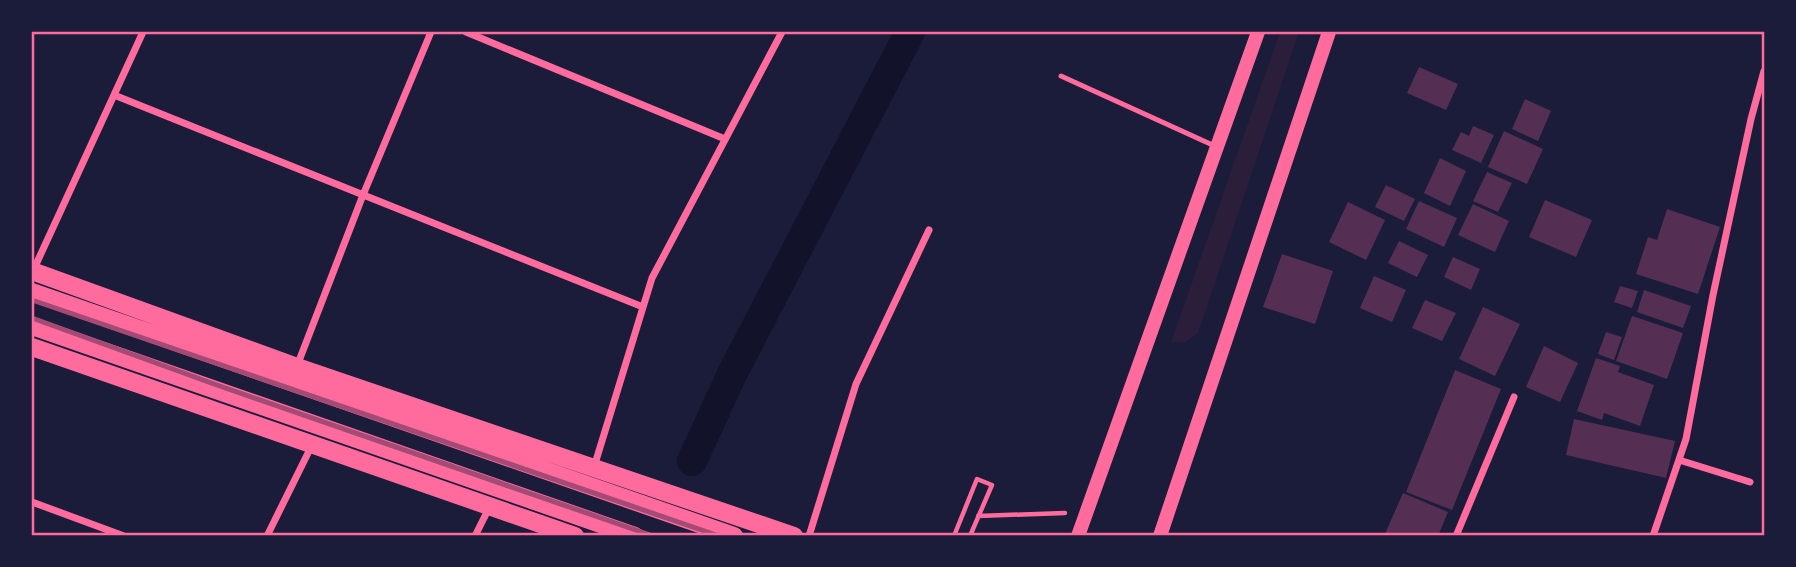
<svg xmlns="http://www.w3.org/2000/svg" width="1796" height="567" font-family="'Alegreya Sans',sans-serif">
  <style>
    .green { fill: #2a1e3b }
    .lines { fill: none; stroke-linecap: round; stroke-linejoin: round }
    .canal { stroke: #12122b; stroke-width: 30 }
    .building { fill: #542f53 }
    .path { stroke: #ff6b9d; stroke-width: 4.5 }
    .service { stroke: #ff6b9d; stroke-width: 5 }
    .minor { stroke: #ff6b9d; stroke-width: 7 }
    .secondary { stroke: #ff6b9d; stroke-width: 14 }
    .primary { stroke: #ff6b9d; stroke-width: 18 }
    .rail { stroke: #a44b75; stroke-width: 5 }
    .neatline { fill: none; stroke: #ff6b9d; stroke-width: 2.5 }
  </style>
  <rect width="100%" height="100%" fill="#1b1b3a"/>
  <path class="green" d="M1280 32H1299L1198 333 1186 342H1171Z"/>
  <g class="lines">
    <path class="canal" d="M692 461 732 374 910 32"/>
  </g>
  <path class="building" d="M1419 67 1458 84 1446 110 1407 93Z
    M1525 99 1551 111 1538 141 1512 129Z
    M1473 126 1494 135 1481 163 1452 150 1461 132 1469 136Z
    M1504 131 1543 149 1527 184 1488 167Z
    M1440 158 1466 171 1450 206 1424 193Z
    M1487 172 1512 183 1498 212 1473 201Z
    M1386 185 1415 199 1404 221 1375 207Z
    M1545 200 1592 220 1576 257 1529 237Z
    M1419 201 1457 218 1444 247 1406 229Z
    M1348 202 1385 220 1366 260 1329 242Z
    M1473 204 1509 221 1495 252 1458 235Z
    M1667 209 1720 227 1698 294 1636 274 1648 237 1657 240Z
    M1399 241 1428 255 1417 277 1388 263Z
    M1282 254 1333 271 1315 324 1263 307Z
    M1453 257 1480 269 1471 290 1444 277Z
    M1374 276 1406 290 1392 322 1360 308Z
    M1620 286 1638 291 1632 308 1614 302Z
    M1644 290 1691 306 1683 328 1637 312Z
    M1425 300 1456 313 1442 341 1412 328Z
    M1483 307 1520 324 1495 376 1459 359Z
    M1632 316 1683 333 1667 379 1616 361Z
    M1606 332 1622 337 1614 360 1598 354Z
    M1544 346 1578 363 1560 402 1526 387Z
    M1596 358 1620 366 1618 372 1654 385 1640 426 1604 413 1602 420 1577 411Z
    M1455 370 1501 389 1452 510 1406 492Z
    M1574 419 1675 441 1666 478 1566 455Z
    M1403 493 1448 512 1438 536H1384Z"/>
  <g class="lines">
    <path class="path" d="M978 516 1065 513
      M954 536 977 479 992 485 970 536"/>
    <path class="service" d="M1061 76 1217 147"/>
    <path class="minor" d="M466 32 725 139
      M114 95 643 307
      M33 271 143 32
      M297 366 363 195 431 32
      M1679 460 1750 482
      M594 467 652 278 782 32
      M32 502 124 536
      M267 536 312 445
      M475 536 489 508
      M809 536 856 384 929 230
      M1456 536 1514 397
      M1653 536 1686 439 1713 295 1751 119 1764 71"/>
    <path class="secondary" d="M1078 536 1258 32
      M1160 536 1329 32"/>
    <path class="primary" d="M32 271 297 367 794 536
      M32 292 734 536
      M32 326 635 536
      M32 347 575 536"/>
    <path class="rail" d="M32 300 719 536
      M32 318 214 384 653 536"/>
  </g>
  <rect width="1796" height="567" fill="none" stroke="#1b1b3a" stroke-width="66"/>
  <rect x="33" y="33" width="1730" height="501" class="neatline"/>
</svg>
